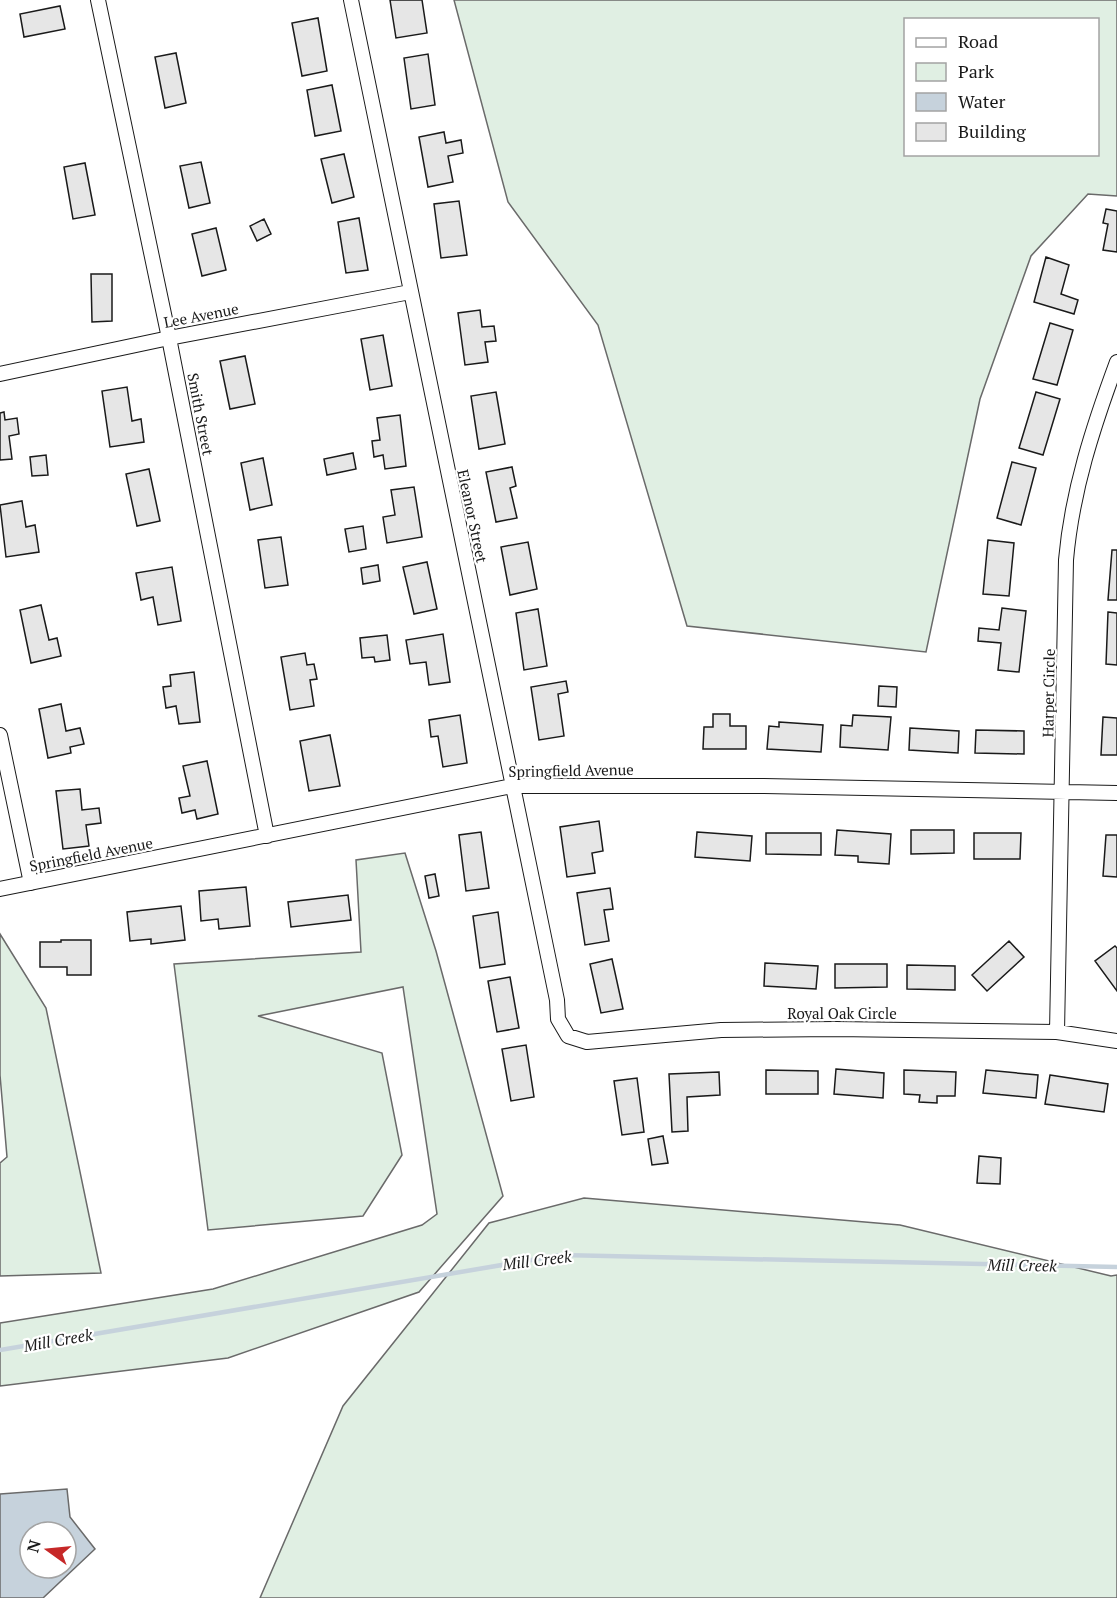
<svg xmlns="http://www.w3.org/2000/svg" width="1117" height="1598" font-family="'PT Serif',serif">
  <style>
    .green { fill: #e0efe3; stroke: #6a6a6a; stroke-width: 1.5; fill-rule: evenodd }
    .water { fill: #c6d2dc; stroke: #6a6a6a; stroke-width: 1.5; fill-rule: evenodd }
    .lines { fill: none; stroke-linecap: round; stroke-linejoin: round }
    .stream { stroke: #c6d2dc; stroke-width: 4.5 }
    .building { fill: #e6e6e6; stroke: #1a1a1a; stroke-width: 1.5 }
    .street-casing { stroke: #1a1a1a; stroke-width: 16 }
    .street { stroke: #fff; stroke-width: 14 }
    .labels { text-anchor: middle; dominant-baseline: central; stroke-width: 4.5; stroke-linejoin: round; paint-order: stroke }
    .street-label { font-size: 15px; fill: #1a1a1a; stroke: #fff }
    .water-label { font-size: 16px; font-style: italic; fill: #1a1a1a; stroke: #fff }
  </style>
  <rect width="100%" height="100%" fill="#fff"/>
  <path class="green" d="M454 0H1117V196L1088 194 1031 256 980 399 926 652 687 626 598 325 508 202ZM906 20H1098V154H906Z
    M405 853 436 951 503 1196 419 1292 228 1358 0 1386V1323L213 1289 422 1225 437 1214 403 987 258 1016 382 1053 402 1155 363 1216 208 1230 174 964 361 952 356 860Z
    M0 934 46 1008 101 1273 0 1276V1163L7 1157 0 1075Z
    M584 1198 900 1225 1111 1276 1117 1275V1598H260L343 1406 489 1223Z"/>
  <path class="water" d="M67 1489 70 1517 95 1549 43 1598H0V1494ZM30 1532H66V1568H30Z"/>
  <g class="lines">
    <path class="stream" d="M0 1350 561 1255 1117 1267"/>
  </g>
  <path class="building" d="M390 0H422L427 33 396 38Z
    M60 6 65 29 24 37 20 14Z
    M318 18 327 71 302 76 292 23Z
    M176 53 186 103 165 108 155 57Z
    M428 54 435 105 411 109 404 58Z
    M332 85 341 131 315 136 307 90Z
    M444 132 446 143 461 140 463 153 448 156 453 182 428 187 419 137Z
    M344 154 354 197 332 203 321 159Z
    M201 162 210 203 189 208 180 166Z
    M85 163 95 215 73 219 64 167Z
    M459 201 467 255 441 258 434 204Z
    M1106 209 1117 211V252L1103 250 1108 224 1103 223Z
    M359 218 368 270 346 273 338 222Z
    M264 219 271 234 257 241 250 226Z
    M216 228 226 270 202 276 192 234Z
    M1046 257 1069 265 1061 294 1078 300 1074 314 1034 302Z
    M91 274H112V321L92 322Z
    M480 310 482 327 494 326 496 341 485 342 488 362 465 365 458 313Z
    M1050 323 1073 330 1057 385 1033 379Z
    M383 335 392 386 370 390 361 339Z
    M245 356 255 404 230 409 220 361Z
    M127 387 132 421 141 419 144 442 110 447 102 391Z
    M496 392 505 444 479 449 471 396Z
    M1036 392 1060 399 1043 455 1019 448Z
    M4 412 5 420 17 418 19 434 9 436 12 459 0 460V413Z
    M400 415 406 466 385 469 383 455 374 457 372 441 380 440 377 418Z
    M353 453 356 469 327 475 324 459Z
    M46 455 48 475 32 476 30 457Z
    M263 458 272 505 250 510 241 463Z
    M1012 462 1036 468 1021 525 997 518Z
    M512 467 516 486 510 488 517 518 496 522 486 472Z
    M149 469 160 521 137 526 126 474Z
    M414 487 422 537 387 543 383 517 395 515 391 490Z
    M22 501 26 527 35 525 39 552 6 557 0 505Z
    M363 526 366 549 349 552 345 529Z
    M281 537 288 585 265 588 258 540Z
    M988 540 1014 543 1009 596 983 594Z
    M528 542 537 589 510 595 501 547Z
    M1112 550H1117V600H1108Z
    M427 562 437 609 414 614 403 567Z
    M378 565 380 581 363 584 361 568Z
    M172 567 181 621 158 625 153 597 141 600 136 573Z
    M41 605 49 640 57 638 61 656 31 663 20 610Z
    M1002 608 1026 611 1019 672 998 670 1001 643 978 641 979 628 999 630Z
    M538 609 547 666 524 670 516 613Z
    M1108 612 1117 613V665L1106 664Z
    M443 634 450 682 429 685 426 662 410 664 406 640Z
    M387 635 390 660 375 662 374 657 362 658 360 638Z
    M305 653 307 665 314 664 317 679 310 680 314 706 290 710 281 657Z
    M194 672 200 722 179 724 176 706 166 708 163 687 171 686 170 675Z
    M566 681 568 692 558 694 564 736 539 740 531 687Z
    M879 686 897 687 896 707 878 706Z
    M61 704 66 731 80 728 84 744 70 747 71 753 48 758 39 709Z
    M713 714H730V726H746V749H703L704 727H713Z
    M460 715 467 763 443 767 438 736 431 737 429 720Z
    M853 715 891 717 888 750 840 747 841 725 852 726Z
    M1103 717 1117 718V755H1101Z
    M779 722 823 725 821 752 767 749 769 726 779 727Z
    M910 728 959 731 958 753 909 750Z
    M976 730 1024 731V754L975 753Z
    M330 735 340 786 309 791 300 741Z
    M207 761 218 814 197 819 195 810 182 813 179 798 190 796 183 766Z
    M80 789 82 810 99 808 101 823 86 825 89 846 63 849 56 791Z
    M599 821 603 851 592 853 595 873 567 877 560 827Z
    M837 830 891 834 889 864 858 862V856L835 855Z
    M911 830H954V853L911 854Z
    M481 832 489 888 466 891 459 835Z
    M697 832 752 836 750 861 695 857Z
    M766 833H821V855L766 854Z
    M974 833H1021L1020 859H974Z
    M1106 835H1117V877L1103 876Z
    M435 874 439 896 429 898 425 876Z
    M246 887 250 926 219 929 218 919 201 921 199 891Z
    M610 888 613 909 604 910 609 941 585 945 577 893Z
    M348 895 351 920 291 927 288 902Z
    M181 906 185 940 151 944V939L130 941 127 912Z
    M498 912 505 964 480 968 473 916Z
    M61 940H91V975H67V967H40V942H61Z
    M1009 941 1024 957 987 991 972 975Z
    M1115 946 1117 948V991L1095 961Z
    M612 959 623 1009 601 1013 590 964Z
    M765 963 818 966 816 989 764 986Z
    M835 964H887V987L835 988Z
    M907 965 955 966V990L907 989Z
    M510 977 519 1028 497 1032 488 981Z
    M526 1045 534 1097 511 1101 502 1049Z
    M836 1069 884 1073 883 1098 834 1094Z
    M766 1070 818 1071V1094H766Z
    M904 1070 956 1072 955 1096H937V1103L919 1102 920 1095 904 1094Z
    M986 1070 1038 1075 1036 1098 983 1093Z
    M719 1072 720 1095 687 1097 688 1131 672 1132 669 1074Z
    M1050 1075 1108 1084 1104 1112 1045 1104Z
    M637 1078 644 1132 622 1135 614 1081Z
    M663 1136 668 1163 652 1165 648 1139Z
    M979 1156 1001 1158 1000 1184 977 1183Z"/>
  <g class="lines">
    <defs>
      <path id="street" d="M98 0 169 338 267 836
        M351 0 557 1000 558 1019 568 1036 587 1042 721 1030 835 1029 1057 1032 1117 1041
        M0 374 169 338 410 292
        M0 735 31 883
        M0 889 512 786H764L1117 793
        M1057 1032 1066 560C1072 491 1093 427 1117 362"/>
    </defs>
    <use href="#street" class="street-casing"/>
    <use href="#street" class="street"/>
  </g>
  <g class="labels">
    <g class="street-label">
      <text transform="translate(201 315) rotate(-11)">Lee Avenue</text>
      <text transform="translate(201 414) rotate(79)">Smith Street</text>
      <text transform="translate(473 516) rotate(78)">Eleanor Street</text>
      <text transform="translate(1048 693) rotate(-89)">Harper Circle</text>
      <text transform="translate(571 770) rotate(-1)">Springfield Avenue</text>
      <text transform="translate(91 854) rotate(-11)">Springfield Avenue</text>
      <text x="842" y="1013">Royal Oak Circle</text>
    </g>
    <g class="water-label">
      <text transform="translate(537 1260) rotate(-7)">Mill Creek</text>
      <text transform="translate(1022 1265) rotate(1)">Mill Creek</text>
      <text transform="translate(58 1340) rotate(-10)">Mill Creek</text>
    </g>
  </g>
  <rect x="904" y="18" width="195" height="138" fill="#ffffff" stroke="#a3a3a3" stroke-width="1.5"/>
  <rect x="916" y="38" width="30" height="9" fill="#ffffff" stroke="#a3a3a3" stroke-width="1.5"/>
  <text x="958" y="48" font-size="18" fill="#1a1a1a">Road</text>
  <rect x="916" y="63" width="30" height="18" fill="#e0efe3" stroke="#a3a3a3" stroke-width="1.5"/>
  <text x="958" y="78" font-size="18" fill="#1a1a1a">Park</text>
  <rect x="916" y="93" width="30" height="18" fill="#c6d2dc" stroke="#a3a3a3" stroke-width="1.5"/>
  <text x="958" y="108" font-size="18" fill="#1a1a1a">Water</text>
  <rect x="916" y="123" width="30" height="18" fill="#e6e6e6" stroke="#a3a3a3" stroke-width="1.5"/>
  <text x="958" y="138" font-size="18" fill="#1a1a1a">Building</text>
  <g transform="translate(48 1550) rotate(285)"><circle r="28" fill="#ffffff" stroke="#a3a3a3" stroke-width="1.5"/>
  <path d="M0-4.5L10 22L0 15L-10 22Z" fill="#c62828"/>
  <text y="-9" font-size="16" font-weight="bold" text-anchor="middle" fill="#1a1a1a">N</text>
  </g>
</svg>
